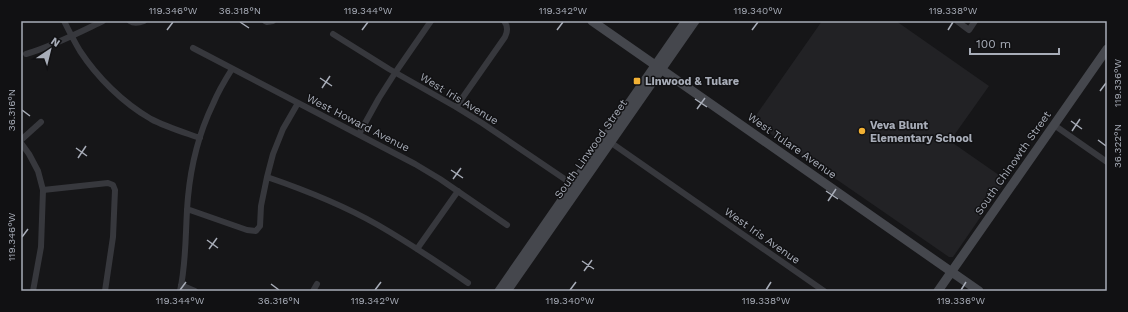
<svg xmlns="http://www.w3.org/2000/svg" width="1128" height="312" font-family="'Work Sans',sans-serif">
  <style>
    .built { fill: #222225 }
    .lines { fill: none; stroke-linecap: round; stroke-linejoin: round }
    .street { stroke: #37383d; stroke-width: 6 }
    .secondary { stroke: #45474d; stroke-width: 9 }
    .ticks { fill: none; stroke: #a8adb8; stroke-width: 1.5 }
    .poi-dot { fill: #f2b134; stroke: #111113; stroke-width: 1.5 }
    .labels { text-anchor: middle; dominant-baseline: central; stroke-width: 3; stroke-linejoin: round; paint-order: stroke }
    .poi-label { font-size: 11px; font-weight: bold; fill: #a8adb8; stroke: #111113; text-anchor: start }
    .street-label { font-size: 11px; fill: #a8adb8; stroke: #111113 }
    .neatline { fill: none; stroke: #a8adb8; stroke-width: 1.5 }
    .ticks-label { font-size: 10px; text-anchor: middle; fill: #a8adb8 }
  </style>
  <rect width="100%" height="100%" fill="#161618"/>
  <path class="built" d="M822 21H896L989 86 950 141 1006 180 953 257H949L752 121Z"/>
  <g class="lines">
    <path class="street" d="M64 21C69 31 74 41 80 51 97 77 123 103 151 119 166 127 183 132 200 138
      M130 21C134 24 139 23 144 21
      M265 21 267 22 273 21
      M957 21 969 30 975 21
      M333 34 389 69 456 107 482 123 572 184
      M193 48 415 164 440 179 507 225
      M26 54C53 46 78 33 103 21
      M456 107 505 37C508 31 508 26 504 21
      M1054 125 1107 162
      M359 134 379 98 395 73 431 21
      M21 140 41 122
      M610 142 824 291
      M21 143 29 154 38 171 43 190 41 247 33 291
      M267 177C305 190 343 205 378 225 409 243 439 263 468 283
      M43 190 108 183 113 185 115 190 113 237 105 291
      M187 209 247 230 256 231 260 226 261 206 267 177 273 154 283 129 298 103
      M417 249 458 191
      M181 285 195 291
      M180 291C187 260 185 228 188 197 191 165 199 133 213 104 218 92 225 80 232 69
      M313 291 317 284"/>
    <path class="secondary" d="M592 21 979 291
      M499 291 686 21
      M507 291 695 21
      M938 291 1107 49"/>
  </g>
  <path class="ticks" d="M240 22 249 28M167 30 173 22M362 30 368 22M557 30 563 22M752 30 758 22M948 30 953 22M320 78 332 86M322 88 330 76M1100 91 1106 83M695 99 707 107M697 109 705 98M22 110 30 116M1071 121 1082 129M1072 131 1080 119M1098 140 1106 146M76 148 87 156M78 158 86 146M451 170 463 178M453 179 461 168M826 191 838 199M828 201 836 189M22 237 28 229M207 240 218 248M209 249 217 238M582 261 594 269M584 271 592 260M271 284 279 290M180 290 186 282M375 290 381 282M570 290 576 282M766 290 771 282M961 290 966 282"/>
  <g class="poi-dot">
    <rect x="633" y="77" width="8" height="8" rx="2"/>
    <circle cx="862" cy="131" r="4"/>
  </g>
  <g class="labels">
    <g class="poi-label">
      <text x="645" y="81">Linwood &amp; Tulare</text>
      <text x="870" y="125">Veva Blunt<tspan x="870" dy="13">Elementary School</tspan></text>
    </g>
    <g class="street-label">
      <text transform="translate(459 99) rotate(31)">West Iris Avenue</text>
      <text transform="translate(358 123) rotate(27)">West Howard Avenue</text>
      <text transform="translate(792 146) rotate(35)">West Tulare Avenue</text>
      <text transform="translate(591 149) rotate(-55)">South Linwood Street</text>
      <text transform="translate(1013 163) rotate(-55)">South Chinowth Street</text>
      <text transform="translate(762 236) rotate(35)">West Iris Avenue</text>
    </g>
  </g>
  <rect width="1128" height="312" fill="none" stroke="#111113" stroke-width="44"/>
  <g transform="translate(50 50) rotate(35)" stroke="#111113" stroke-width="3" paint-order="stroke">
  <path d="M0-3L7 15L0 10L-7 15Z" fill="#a8adb8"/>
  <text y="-6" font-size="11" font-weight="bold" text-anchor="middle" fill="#a8adb8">N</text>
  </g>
  <path d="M970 48v6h89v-6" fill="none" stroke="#a8adb8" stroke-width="2"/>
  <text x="976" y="48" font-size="12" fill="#a8adb8" stroke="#111113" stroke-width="3" paint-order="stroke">100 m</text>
  <rect x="22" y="22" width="1084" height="268" class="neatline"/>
  <g class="ticks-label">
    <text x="173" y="14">119.346°W</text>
    <text x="240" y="14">36.318°N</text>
    <text x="368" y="14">119.344°W</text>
    <text x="563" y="14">119.342°W</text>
    <text x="758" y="14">119.340°W</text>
    <text x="953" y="14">119.338°W</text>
    <text transform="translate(1117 83) rotate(-90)" y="4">119.336°W</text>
    <text transform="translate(11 110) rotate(-90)" y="4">36.316°N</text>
    <text transform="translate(1117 146) rotate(-90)" y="4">36.322°N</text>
    <text transform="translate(11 237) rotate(-90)" y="4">119.346°W</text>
    <text x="180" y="304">119.344°W</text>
    <text x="279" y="304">36.316°N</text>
    <text x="375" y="304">119.342°W</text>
    <text x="570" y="304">119.340°W</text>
    <text x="766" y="304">119.338°W</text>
    <text x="961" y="304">119.336°W</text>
  </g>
</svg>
